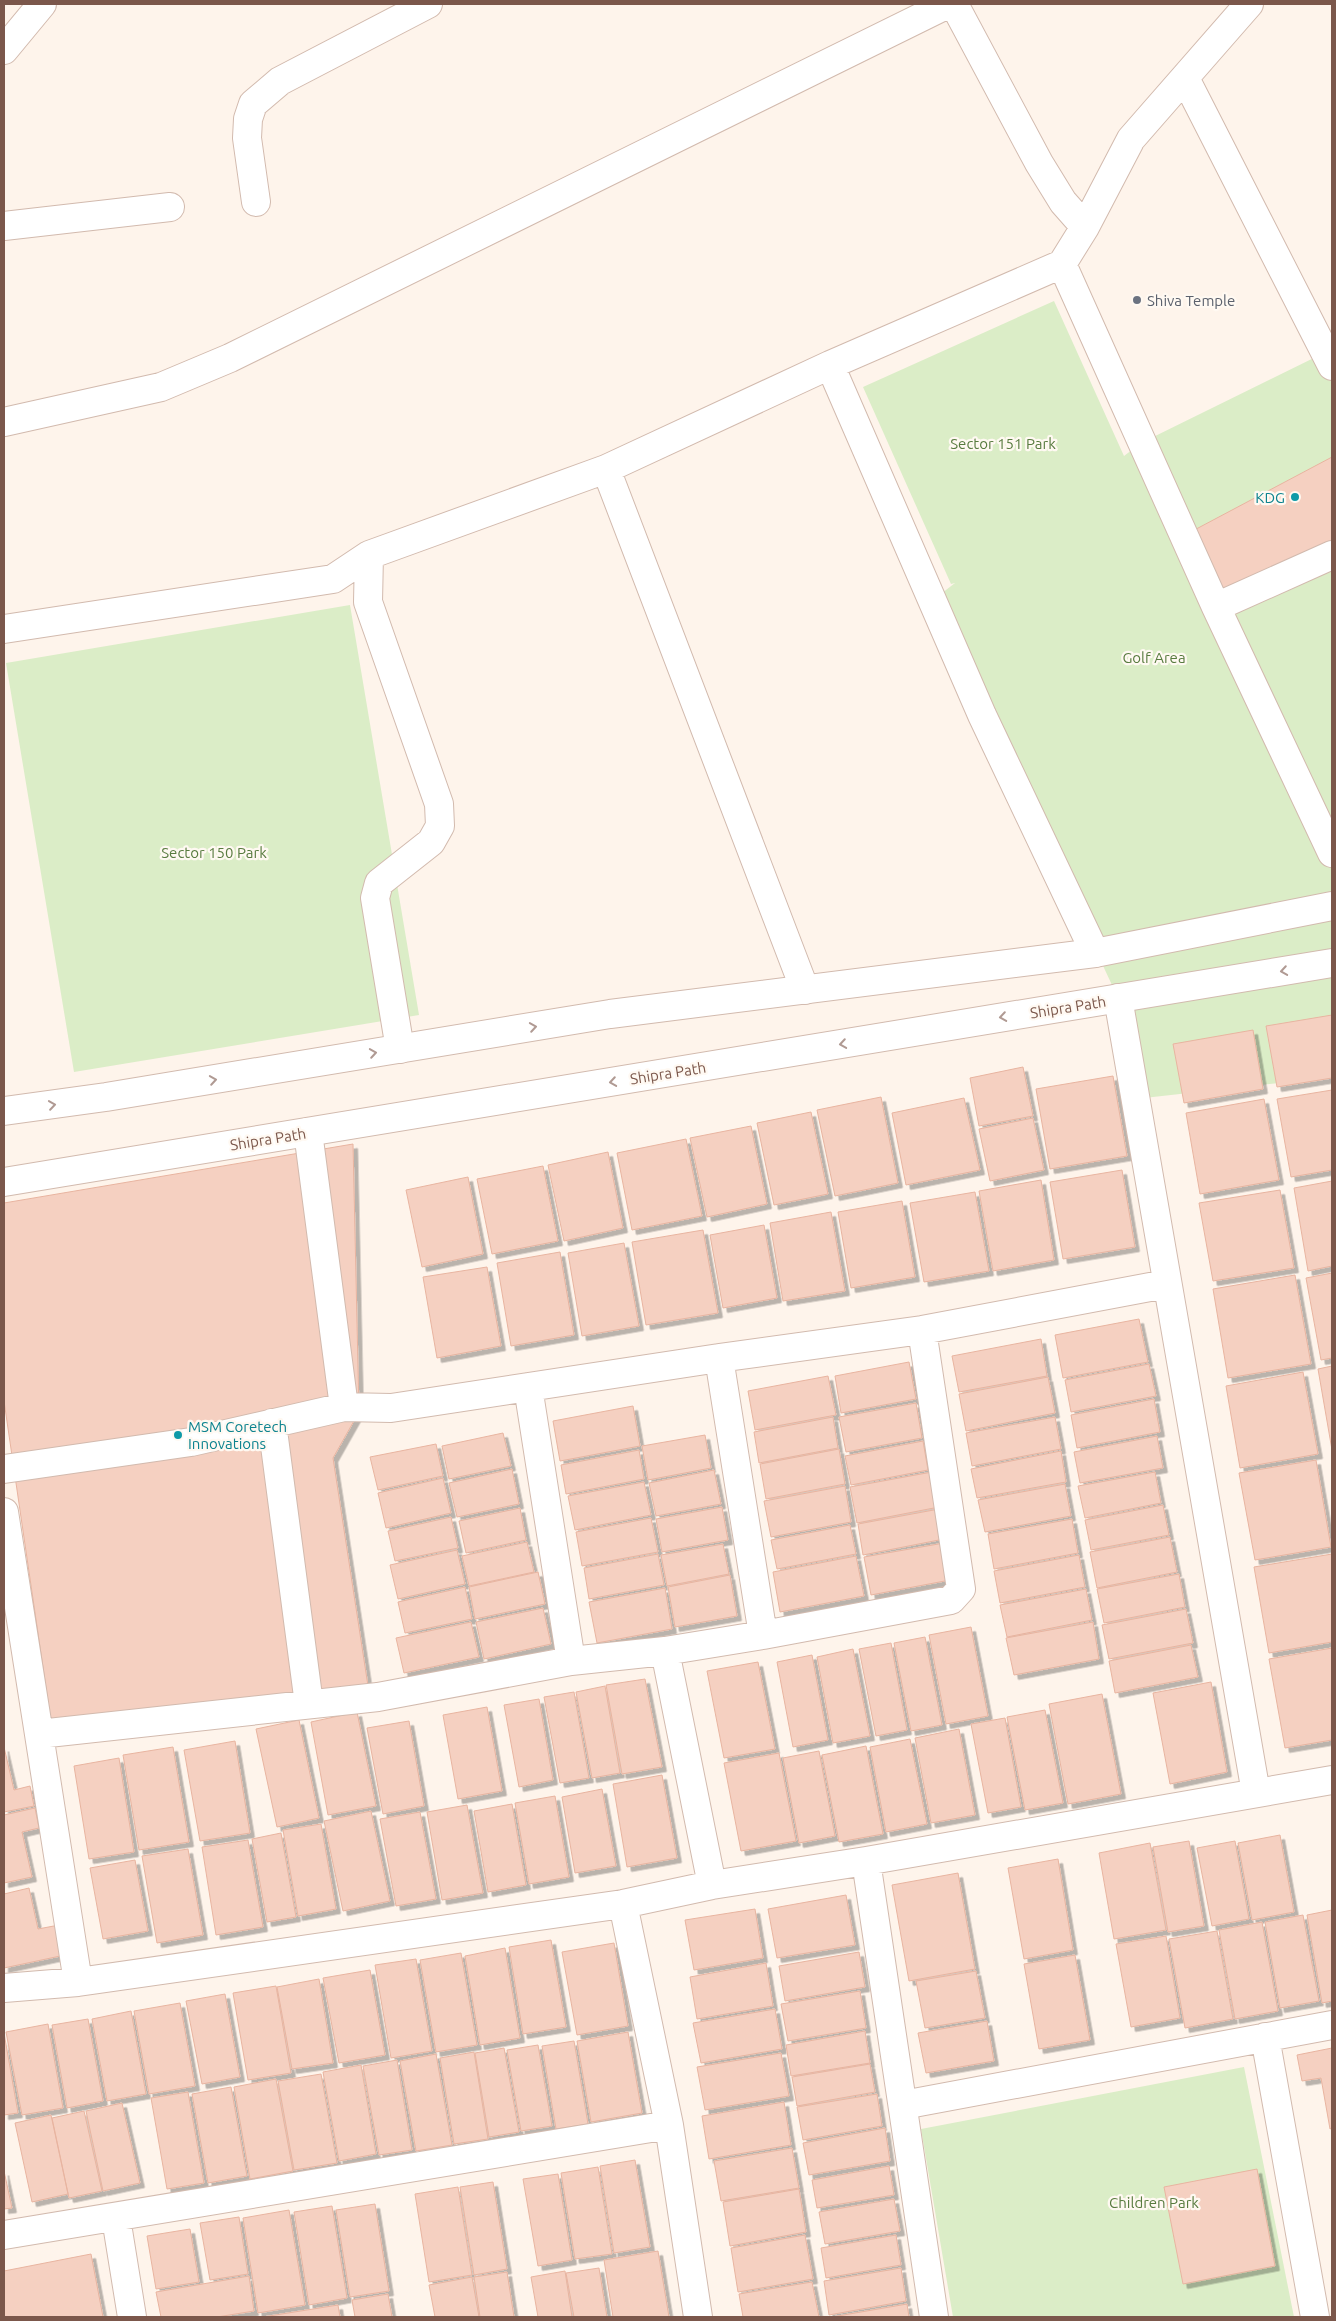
<svg xmlns="http://www.w3.org/2000/svg" width="1336" height="2321" font-family="Ubuntu,sans-serif">
  <style>
    .green { fill: #dbedc7 }
    .building { fill: #f5d0c1; stroke: #e8b4a0; filter: url(#shadow) }
    .lines { fill: none; stroke-linecap: round; stroke-linejoin: round }
    .minor-casing { stroke: #d2baae; stroke-width: 30 }
    .tertiary-casing { stroke: #d2baae; stroke-width: 30 }
    .minor { stroke: #fff; stroke-width: 28 }
    .tertiary { stroke: #fff; stroke-width: 28 }
    .oneway { stroke: #b09a93 }
    .worship-dot { fill: #6b7280; stroke: #fff9f2; stroke-width: 2 }
    .culture-dot { fill: #0f9aa8; stroke: #fff9f2; stroke-width: 2 }
    .labels { text-anchor: middle; dominant-baseline: central; stroke-width: 4.5; stroke-linejoin: round; paint-order: stroke }
    .worship-label { font-size: 15px; fill: #5b616d; stroke: #fff9f2; text-anchor: start }
    .park-label { font-size: 15px; fill: #587b3f; stroke: #fff9f2 }
    .culture-label { font-size: 15px; fill: #0d838f; stroke: #fff9f2; text-anchor: end }
    .street-label { font-size: 15px; fill: #7b574b; stroke: #fff9f2 }
  </style>
  <defs>
    <filter id="shadow"><feDropShadow dx="4.5" dy="4.5" stdDeviation="0" flood-color="#0004"/></filter>
  </defs>
  <rect width="100%" height="100%" fill="#fef4eb"/>
  <path class="green" d="M1054 301 1124 456 1141 443 1332 349V1077L1135 1099 1118 998 933 600 955 583 951 584 863 387Z
    M350 605 419 1015 74 1072 6 663Z
    M1244 2067 1294 2317H953L921 2129Z"/>
  <path class="building" d="M1332 457V555L1216 607 1183 536Z
    M1332 1015V1078L1277 1087 1266 1026Z
    M1253 1030 1263 1089 1184 1103 1173 1044Z
    M1023 1067 1033 1116 979 1126 970 1078Z
    M1113 1076 1127 1156 1050 1169 1036 1089Z
    M1332 1090V1170L1291 1177 1277 1099Z
    M881 1097 898 1183 835 1196 817 1110Z
    M964 1098 980 1170 906 1185 892 1113Z
    M1264 1099 1279 1180 1200 1194 1186 1113Z
    M811 1112 828 1194 774 1205 757 1123Z
    M1033 1118 1044 1170 990 1181 979 1129Z
    M751 1126 767 1204 707 1217 690 1138Z
    M686 1139 702 1216 632 1230 617 1153Z
    M353 1144 359 1412 333 1458 368 1686 51 1722 4 1401V1203Z
    M608 1152 623 1228 564 1241 548 1165Z
    M543 1166 558 1241 492 1254 477 1179Z
    M1122 1170 1135 1247 1063 1259 1050 1182Z
    M468 1177 483 1254 422 1267 406 1190Z
    M1041 1180 1054 1260 993 1271 979 1191Z
    M1332 1181V1266L1308 1271 1294 1188Z
    M1280 1190 1294 1268 1213 1281 1199 1203Z
    M975 1192 989 1271 924 1282 910 1203Z
    M902 1201 915 1277 851 1288 838 1212Z
    M831 1212 845 1291 783 1301 770 1223Z
    M764 1225 777 1298 723 1308 710 1235Z
    M703 1230 718 1313 646 1325 632 1242Z
    M624 1243 639 1326 582 1336 568 1253Z
    M560 1252 574 1335 511 1346 497 1263Z
    M487 1267 501 1346 437 1358 423 1277Z
    M1332 1273V1358L1321 1360 1306 1278Z
    M1295 1275 1311 1364 1228 1378 1213 1289Z
    M1139 1319 1148 1362 1063 1378 1055 1335Z
    M1041 1339 1047 1376 959 1392 952 1356Z
    M909 1362 916 1399 841 1413 835 1376Z
    M1149 1364 1156 1396 1071 1412 1065 1380Z
    M1332 1366V1450L1318 1369Z
    M1303 1372 1318 1454 1240 1468 1226 1386Z
    M828 1376 836 1415 755 1430 748 1391Z
    M1048 1377 1055 1413 966 1431 959 1394Z
    M1154 1399 1160 1432 1077 1448 1071 1415Z
    M916 1403 922 1438 846 1452 839 1417Z
    M633 1406 640 1446 560 1461 553 1421Z
    M833 1417 838 1448 759 1463 754 1432Z
    M1055 1417 1061 1449 972 1466 966 1433Z
    M503 1433 511 1466 449 1479 442 1446Z
    M705 1435 711 1468 648 1480 642 1446Z
    M1157 1436 1163 1468 1080 1483 1074 1452Z
    M923 1441 928 1470 851 1485 845 1456Z
    M436 1444 443 1476 378 1490 370 1457Z
    M839 1449 845 1484 766 1499 760 1464Z
    M639 1450 644 1479 566 1494 561 1465Z
    M1061 1451 1066 1482 977 1498 971 1469Z
    M1316 1460 1331 1547 1255 1560 1239 1473Z
    M512 1469 519 1504 457 1517 449 1483Z
    M714 1470 721 1504 656 1516 649 1483Z
    M932 1472 939 1507 857 1523 850 1487Z
    M1155 1472 1161 1503 1085 1518 1078 1486Z
    M443 1478 451 1513 386 1528 378 1493Z
    M644 1482 651 1515 575 1530 568 1496Z
    M1065 1484 1071 1516 985 1532 978 1500Z
    M845 1486 851 1522 771 1537 764 1501Z
    M1163 1505 1169 1535 1091 1550 1085 1520Z
    M722 1507 728 1540 662 1552 656 1519Z
    M520 1508 526 1540 466 1553 459 1521Z
    M939 1509 944 1539 863 1555 858 1524Z
    M451 1517 458 1548 395 1561 388 1531Z
    M651 1518 658 1552 582 1566 576 1532Z
    M1072 1519 1078 1553 994 1569 988 1534Z
    M850 1525 856 1554 777 1569 771 1540Z
    M1170 1537 1177 1572 1097 1588 1090 1552Z
    M527 1542 534 1572 469 1586 462 1556Z
    M944 1543 950 1580 871 1595 864 1557Z
    M723 1544 729 1574 667 1586 661 1555Z
    M457 1550 465 1584 398 1599 390 1565Z
    M658 1554 664 1585 589 1599 584 1568Z
    M1332 1554V1642L1269 1653 1254 1567Z
    M1079 1555 1085 1587 1000 1603 994 1571Z
    M856 1556 864 1596 780 1612 773 1572Z
    M538 1572 545 1604 475 1619 469 1587Z
    M1179 1574 1185 1607 1104 1623 1097 1589Z
    M730 1575 737 1616 675 1627 668 1587Z
    M465 1587 472 1619 405 1633 398 1602Z
    M665 1588 672 1629 597 1643 589 1602Z
    M1086 1589 1092 1620 1007 1637 1000 1605Z
    M543 1608 551 1644 484 1659 476 1622Z
    M1186 1609 1193 1643 1109 1659 1102 1625Z
    M471 1622 479 1657 404 1673 396 1638Z
    M1093 1622 1099 1659 1014 1675 1006 1638Z
    M971 1627 988 1716 946 1724 929 1635Z
    M925 1637 942 1725 911 1731 894 1643Z
    M891 1643 907 1730 876 1736 859 1649Z
    M1191 1645 1198 1677 1115 1693 1109 1661Z
    M1332 1648V1740L1285 1748 1269 1659Z
    M853 1649 870 1736 833 1743 817 1657Z
    M812 1655 828 1740 793 1747 777 1662Z
    M758 1662 775 1749 724 1758 707 1671Z
    M645 1679 662 1767 622 1774 606 1685Z
    M1211 1682 1227 1772 1170 1784 1153 1693Z
    M605 1686 620 1773 592 1778 576 1692Z
    M574 1692 589 1778 560 1783 544 1697Z
    M1102 1694 1121 1794 1068 1804 1049 1704Z
    M539 1699 553 1780 519 1787 504 1705Z
    M487 1707 502 1791 458 1799 443 1715Z
    M1045 1710 1063 1803 1025 1810 1007 1717Z
    M357 1712 376 1806 328 1815 311 1722Z
    M1005 1718 1021 1807 988 1813 971 1724Z
    M299 1720 319 1818 277 1827 256 1729Z
    M409 1721 424 1806 383 1814 367 1728Z
    M959 1729 975 1815 931 1823 915 1738Z
    M910 1739 927 1824 886 1832 870 1747Z
    M235 1741 250 1833 200 1841 184 1750Z
    M866 1746 883 1834 839 1842 822 1755Z
    M4 1747 14 1790 30 1786 34 1806 4 1812Z
    M173 1747 189 1842 139 1850 123 1755Z
    M819 1751 835 1836 799 1843 783 1758Z
    M779 1753 796 1841 741 1851 724 1763Z
    M119 1758 134 1852 89 1859 74 1766Z
    M662 1775 677 1858 627 1867 613 1784Z
    M602 1789 616 1866 575 1873 562 1797Z
    M555 1796 569 1877 529 1884 515 1803Z
    M512 1804 526 1885 488 1892 474 1811Z
    M467 1805 483 1893 442 1900 427 1812Z
    M35 1808 39 1828 22 1832 32 1877 4 1883V1815Z
    M371 1811 390 1901 343 1911 324 1821Z
    M420 1812 436 1899 396 1906 380 1819Z
    M321 1824 336 1909 298 1916 283 1830Z
    M281 1833 296 1917 267 1922 252 1839Z
    M1280 1835 1294 1912 1252 1920 1238 1843Z
    M248 1840 263 1927 216 1935 202 1847Z
    M1189 1841 1204 1926 1168 1932 1153 1847Z
    M1235 1841 1249 1919 1212 1926 1197 1848Z
    M1150 1843 1166 1930 1114 1939 1099 1853Z
    M188 1849 203 1935 157 1943 142 1856Z
    M1058 1859 1073 1950 1024 1959 1008 1868Z
    M135 1860 148 1931 103 1939 90 1868Z
    M958 1873 975 1969 909 1981 892 1885Z
    M29 1888 38 1929 59 1925 65 1955 4 1968V1894Z
    M846 1895 855 1945 777 1958 768 1909Z
    M755 1909 763 1958 694 1970 685 1920Z
    M1332 1910V2001L1322 2003 1307 1915Z
    M1303 1915 1319 2001 1280 2008 1265 1922Z
    M1262 1922 1278 2011 1235 2019 1219 1930Z
    M1217 1931 1233 2019 1185 2028 1169 1939Z
    M1166 1936 1180 2018 1131 2027 1116 1944Z
    M551 1940 566 2027 523 2034 509 1947Z
    M614 1943 628 2026 577 2035 562 1952Z
    M505 1948 520 2038 480 2045 465 1956Z
    M859 1952 865 1987 785 2001 779 1966Z
    M461 1953 477 2045 436 2052 420 1960Z
    M1075 1955 1090 2040 1039 2049 1024 1964Z
    M416 1959 432 2051 391 2058 375 1965Z
    M766 1963 773 2006 697 2019 690 1977Z
    M370 1970 385 2055 339 2063 323 1978Z
    M976 1971 985 2018 925 2028 916 1981Z
    M319 1979 333 2063 292 2069 277 1987Z
    M276 1986 291 2073 248 2080 233 1993Z
    M860 1991 866 2028 788 2041 781 2004Z
    M225 1994 240 2077 202 2084 186 2001Z
    M180 2003 195 2086 149 2094 134 2011Z
    M775 2009 782 2049 701 2063 693 2023Z
    M131 2011 146 2094 107 2101 92 2019Z
    M88 2019 103 2101 67 2108 52 2025Z
    M987 2021 994 2061 926 2073 918 2033Z
    M48 2024 63 2108 22 2115 6 2032Z
    M865 2031 870 2063 791 2076 786 2045Z
    M628 2032 642 2113 591 2122 577 2041Z
    M4 2033 18 2113 4 2115Z
    M574 2041 588 2124 556 2129 542 2046Z
    M538 2045 552 2126 521 2131 507 2050Z
    M504 2048 519 2132 489 2137 475 2053Z
    M1332 2048V2128L1330 2129 1321 2078 1302 2081 1297 2055Z
    M474 2052 488 2139 454 2144 440 2058Z
    M781 2053 789 2096 705 2110 697 2067Z
    M436 2054 452 2145 416 2151 400 2061Z
    M397 2060 412 2150 379 2155 363 2066Z
    M870 2064 875 2092 797 2106 792 2077Z
    M361 2065 376 2154 339 2161 323 2072Z
    M321 2074 337 2163 294 2170 278 2081Z
    M276 2079 293 2171 250 2179 234 2087Z
    M231 2087 247 2176 208 2183 192 2094Z
    M188 2092 204 2183 167 2189 151 2098Z
    M877 2094 882 2126 803 2140 797 2107Z
    M784 2102 791 2145 709 2159 702 2116Z
    M122 2103 140 2183 103 2191 86 2111Z
    M84 2111 102 2191 69 2198 52 2118Z
    M51 2115 68 2194 32 2202 15 2123Z
    M885 2128 890 2161 809 2175 803 2143Z
    M792 2148 799 2188 721 2201 714 2161Z
    M635 2160 650 2247 614 2253 600 2166Z
    M889 2166 894 2195 817 2208 812 2180Z
    M598 2167 612 2254 575 2259 561 2173Z
    M1257 2169 1275 2266 1183 2284 1164 2187Z
    M4 2171 12 2208 4 2209Z
    M558 2174 572 2260 538 2266 523 2179Z
    M493 2182 507 2269 474 2275 460 2187Z
    M458 2187 472 2275 429 2282 415 2194Z
    M799 2189 806 2232 730 2246 723 2202Z
    M894 2199 900 2231 825 2244 819 2212Z
    M375 2204 389 2291 350 2297 336 2210Z
    M332 2206 347 2298 309 2305 294 2212Z
    M289 2210 305 2305 258 2313 243 2218Z
    M239 2217 248 2274 210 2280 200 2223Z
    M190 2229 199 2282 156 2289 147 2236Z
    M805 2235 813 2279 738 2292 731 2248Z
    M896 2235 901 2265 826 2278 821 2248Z
    M658 2251 669 2317H613L604 2260Z
    M91 2254 103 2317H4V2271Z
    M599 2268 607 2317H574L566 2273Z
    M901 2268 906 2301 829 2315 824 2281Z
    M565 2271 572 2317H538L531 2277Z
    M507 2272 514 2317H480L474 2277Z
    M249 2276 254 2311 217 2317H161L156 2292Z
    M472 2277 479 2317H435L429 2285Z
    M812 2282 819 2317H743L739 2294Z
    M388 2294 392 2317H355L352 2300Z
    M907 2304 909 2317H832Z
    M338 2305 340 2317H263Z"/>
  <g class="lines">
    <defs>
      <path id="minor" d="M954 4 1039 163 1063 202 1085 227
        M1249 4 1131 139 1085 227 1062 264 1216 607 1332 853
        M4 50 42 4
        M1185 78 1332 366
        M256 202 247 138 248 119 253 104 280 81 428 4
        M4 226 170 207
        M1062 264 830 365 982 715 1095 953
        M4 422 161 387 230 358 948 4
        M606 469 830 365
        M1216 607 1332 555
        M4 629 333 579 369 555
        M1118 998 1256 1793
        M400 1049 375 898 379 883 431 842 440 826 439 804 368 602 369 555 606 469 805 990
        M308 1132 344 1407
        M719 1358 763 1635
        M528 1387 571 1661
        M272 1423 309 1704
        M4 1469 191 1442 344 1407 391 1408 719 1358 922 1330 1166 1284
        M4 1512 78 1982
        M665 1651 712 1885
        M39 1734 378 1697 571 1661 665 1651 763 1635 951 1600 961 1589 922 1330
        M866 1861 934 2317
        M623 1904 669 2125 698 2317
        M4 1988 78 1982 623 1904 712 1885 866 1861 1332 1780
        M1265 2037 1315 2317
        M903 2105 1332 2025
        M116 2218 132 2317
        M4 2235 669 2125"/>
      <path id="tertiary" d="M4 1111 106 1097 610 1014 1095 953 1332 906
        M4 1182 1332 963"/>
    </defs>
    <use href="#minor" class="minor-casing"/>
    <use href="#tertiary" class="tertiary-casing"/>
    <use href="#minor" class="minor"/>
    <use href="#tertiary" class="tertiary"/>
  </g>
  <defs><path id="oneway-chevron" d="M-2-3.5L2.5 0L-2 3.5" fill="none" stroke-width="1.6" stroke-linecap="round" stroke-linejoin="round" transform="scale(1.25)"/></defs>
  <g class="oneway">
    <use href="#oneway-chevron" transform="translate(1284 971) rotate(171)"/>
    <use href="#oneway-chevron" transform="translate(1003 1017) rotate(171)"/>
    <use href="#oneway-chevron" transform="translate(533 1027) rotate(-9)"/>
    <use href="#oneway-chevron" transform="translate(843 1044) rotate(171)"/>
    <use href="#oneway-chevron" transform="translate(373 1053) rotate(-9)"/>
    <use href="#oneway-chevron" transform="translate(213 1080) rotate(-9)"/>
    <use href="#oneway-chevron" transform="translate(613 1082) rotate(171)"/>
    <use href="#oneway-chevron" transform="translate(52 1105) rotate(-8)"/>
  </g>
  <circle class="worship-dot" cx="1137" cy="300" r="5"/>
  <g class="culture-dot">
    <circle cx="1295" cy="497" r="5"/>
    <circle cx="178" cy="1435" r="5"/>
  </g>
  <g class="labels">
    <g class="worship-label">
      <text x="1147" y="300">Shiva Temple</text>
    </g>
    <g class="park-label">
      <text x="1003" y="443">Sector 151 Park</text>
      <text x="1154" y="657">Golf Area</text>
      <text x="214" y="852">Sector 150 Park</text>
      <text x="1154" y="2202">Children Park</text>
    </g>
    <g class="culture-label">
      <text x="1285" y="497">KDG</text>
      <text x="188" y="1426" text-anchor="start">MSM Coretech<tspan x="188" dy="17">Innovations</tspan></text>
    </g>
    <g class="street-label">
      <text transform="translate(1068 1007) rotate(-9)">Shipra Path</text>
      <text transform="translate(668 1073) rotate(-9)">Shipra Path</text>
      <text transform="translate(268 1139) rotate(-9)">Shipra Path</text>
    </g>
  </g>
  <rect width="1336" height="2321" fill="none" stroke="#7b574b" stroke-width="10"/>
</svg>
